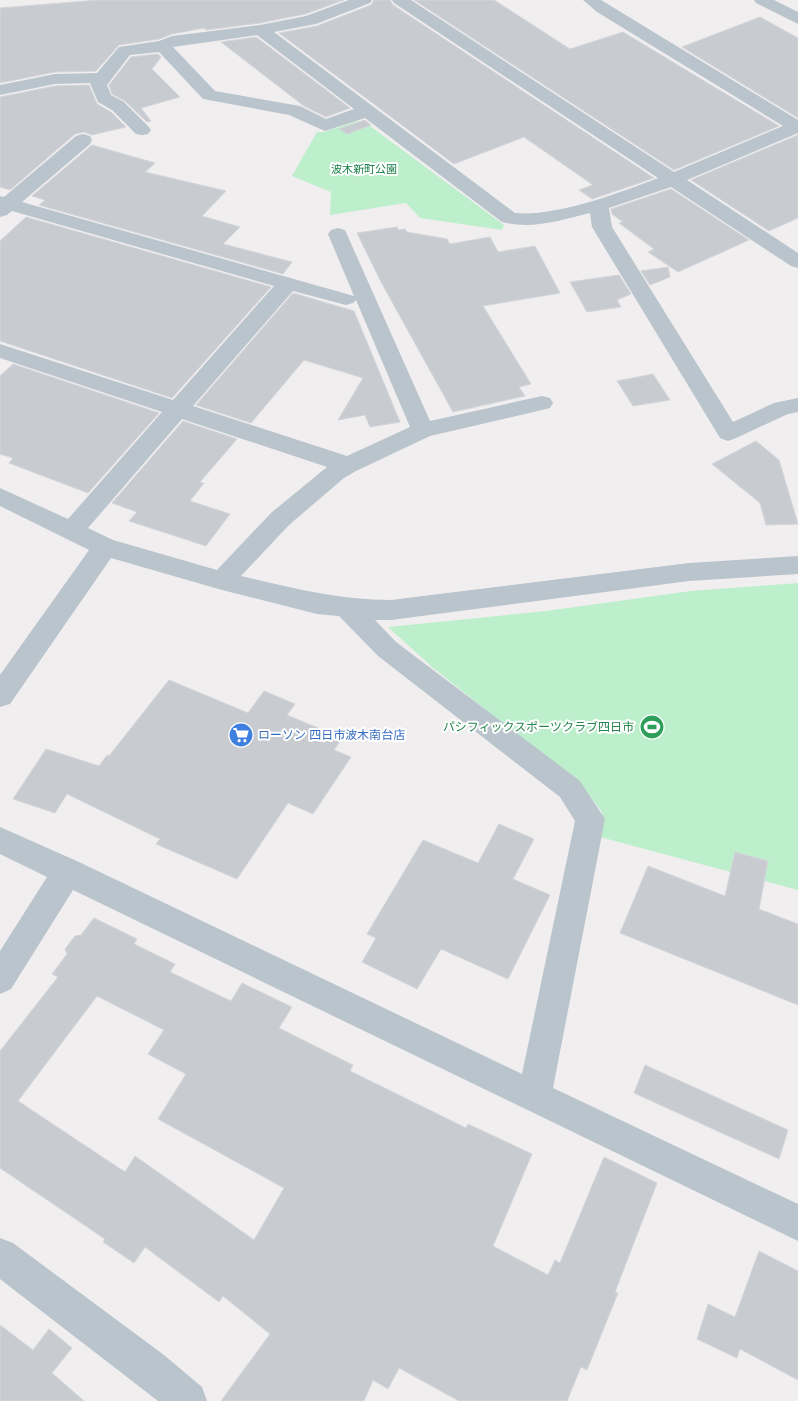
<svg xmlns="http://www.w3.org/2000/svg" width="798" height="1401" font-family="'Fira Sans','Noto Sans JP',sans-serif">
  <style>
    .green { fill: #bdefcc }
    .building { fill: #c8ccd1; stroke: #d3d5da; fill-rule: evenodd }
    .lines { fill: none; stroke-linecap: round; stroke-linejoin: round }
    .minor { fill: #bac4cc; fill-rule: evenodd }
    .labels { text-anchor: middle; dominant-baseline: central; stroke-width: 4; stroke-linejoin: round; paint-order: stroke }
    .far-park-label { font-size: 11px; fill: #177e43; stroke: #fff }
    .leisure-label { font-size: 12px; fill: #27864d; stroke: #fff; text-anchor: end }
    .shop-label { font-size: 12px; fill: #366cbe; stroke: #fff; text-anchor: start }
  </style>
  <rect width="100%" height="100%" fill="#f1eeef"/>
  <path class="green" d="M357 121 366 123 504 225 502 230 420 218 406 203 330 215 331 192 292 176 317 132H324Z
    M798 583V890L600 837 602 812 582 786 432 667 388 627 546 611 691 591Z"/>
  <path class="building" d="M98 0H344L305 14 260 23 206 30 204 28 172 34 159 39 119 45 96 71 55 72 0 83V8Z
    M374 0H390L393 5 654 178 592 199 579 190 593 185 524 137 454 164 279 33 317 26 371 5Z
    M414 0H494L570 49 623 32 779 126 674 170Z
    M760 17 798 38V118L682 47Z
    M256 37 350 108 326 117 304 106 221 42Z
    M158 54 161 57 152 69 180 97 141 108 151 121 147 122 125 101 112 94 109 85 131 57Z
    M89 85 97 104 111 112 126 127 92 135 84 132 75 134 10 190 0 187V97L55 86Z
    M365 120 371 125 347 134 339 129Z
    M798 135V218L769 231 691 180Z
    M92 145 155 163 145 172 226 191 202 216 240 227 223 244 292 262 283 274 39 205 45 200 32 196Z
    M671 189 749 240 678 272 648 252 654 249 619 223 623 222 612 214 611 209Z
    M26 217 271 287 172 398 0 341V241Z
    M397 227 399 230 405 229 407 232 447 239 450 244 490 237 498 252 535 246 560 293 483 306 531 384 519 387 525 396 453 412 381 282 357 233Z
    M668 267 670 277 650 285 641 271Z
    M619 275 631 294 617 300 621 307 587 312 570 282Z
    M293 293 354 311 400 422 370 427 365 415 338 420 363 378 304 360 251 423 196 405Z
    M13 364 159 413 88 493 9 463 13 458 0 454V376Z
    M653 374 670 400 633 406 617 381Z
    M183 421 237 439 200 482 204 483 190 501 230 514 206 546 129 521 137 512 112 503Z
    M756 441 779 460 798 524 766 525 760 503 712 464Z
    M169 680 248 713 264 691 295 704 287 715 342 738 334 750 351 757 313 814 288 803 237 879 156 844 160 839 67 794 55 813 13 799 46 749 99 766 107 755 109 756Z
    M499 824 534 839 513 879 550 895 508 979 441 949 417 989 362 962 376 938 367 934 423 840 478 863Z
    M735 852 768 861 759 909 798 924V1005L620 933 648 866 725 896Z
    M94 918 137 939 134 944 175 964 170 972 231 1001 242 983 292 1007 279 1028 353 1065 350 1071 466 1128 468 1124 532 1154 493 1246 548 1275 555 1260 560 1263 604 1157 657 1183 615 1292 618 1293 587 1370 581 1367 567 1401H459L399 1368 388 1389 373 1380 364 1401H221L270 1334 223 1296 219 1302 145 1247 134 1263 103 1242 105 1239 0 1168V1051L58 977 52 974 67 954 65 949 75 936 81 935ZM97 996 164 1030 148 1054 186 1074 158 1119 284 1188 254 1240 135 1156 125 1172 18 1101Z
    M645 1065 788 1130 779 1159 634 1093Z
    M759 1251 798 1271V1380L740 1349 737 1358 697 1339 708 1304 735 1317Z
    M0 1325 33 1350 49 1329 72 1348 52 1373 84 1401H0Z"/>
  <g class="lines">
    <path class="minor" d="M349 0H372L370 3 316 24 274 32 515 213C556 217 619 193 658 178L394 3 392 0H411L674 172 783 126 597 12 583 0H601L798 120V133L687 180 798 253V268L791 266 671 187 609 208 612 227 733 422 774 403 798 398V412L788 414 736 438 728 441 720 438 592 227 590 213C561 220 532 230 502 222L365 118 325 131 289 115 203 99 159 52 130 55 107 85 111 95 124 102 148 126 151 130 148 134 142 135 136 134 112 110 98 102 90 83 55 84 0 95V85L55 74 97 73 119 47 159 41 172 36 260 25 306 16ZM257 35 354 109 326 119 300 106 215 91 173 47Z
      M754 0H774L798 12V24L756 3Z
      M83 134 90 136 92 140 90 144 22 202 354 296 328 234 331 230 338 228 345 230 430 421 542 396 550 398 553 403 550 408 542 410 430 436 356 471 344 478 289 525 241 576C291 588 339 600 391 600L689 563 798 556V574L689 581 391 620H375L396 642 580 781 605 819 553 1088 798 1204V1241L73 890 11 989 0 994V951L47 877 0 854V827L79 862 522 1074 575 821 560 797 378 656 339 616 317 614 222 590 111 558 10 704 0 707V675L89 550 0 506V488L68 519 162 412 0 358V344L173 400 274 286 12 211 7 215 0 217V196L4 197 76 136ZM293 291 346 305 353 303 356 300 410 427 347 456 193 406ZM182 419 327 467 271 513 217 570 113 540 88 528Z
      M0 1238 13 1243 164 1355 202 1387 207 1401H158L0 1279Z"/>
  </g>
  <defs>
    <symbol id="stadium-disc" viewBox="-11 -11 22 22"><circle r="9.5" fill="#2e9e5b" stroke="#fff"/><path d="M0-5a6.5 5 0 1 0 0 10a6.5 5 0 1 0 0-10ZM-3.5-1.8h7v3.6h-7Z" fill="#fff"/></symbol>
    <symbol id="supermarket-disc" viewBox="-11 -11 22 22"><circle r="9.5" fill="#3f7fe0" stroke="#fff"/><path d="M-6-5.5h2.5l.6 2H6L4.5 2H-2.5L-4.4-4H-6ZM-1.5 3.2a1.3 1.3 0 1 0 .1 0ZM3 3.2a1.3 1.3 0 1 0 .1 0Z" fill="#fff"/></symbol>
  </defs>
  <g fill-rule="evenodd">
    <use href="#stadium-disc" x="638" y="713" width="28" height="28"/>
    <use href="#supermarket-disc" x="227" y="721" width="28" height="28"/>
  </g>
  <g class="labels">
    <g class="far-park-label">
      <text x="364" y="169">波木新町公園</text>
    </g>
    <g class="leisure-label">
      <text x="634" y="727">パシフィックスポーツクラブ四日市</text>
    </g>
    <g class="shop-label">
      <text x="258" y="735">ローソン 四日市波木南台店</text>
    </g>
  </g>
</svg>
